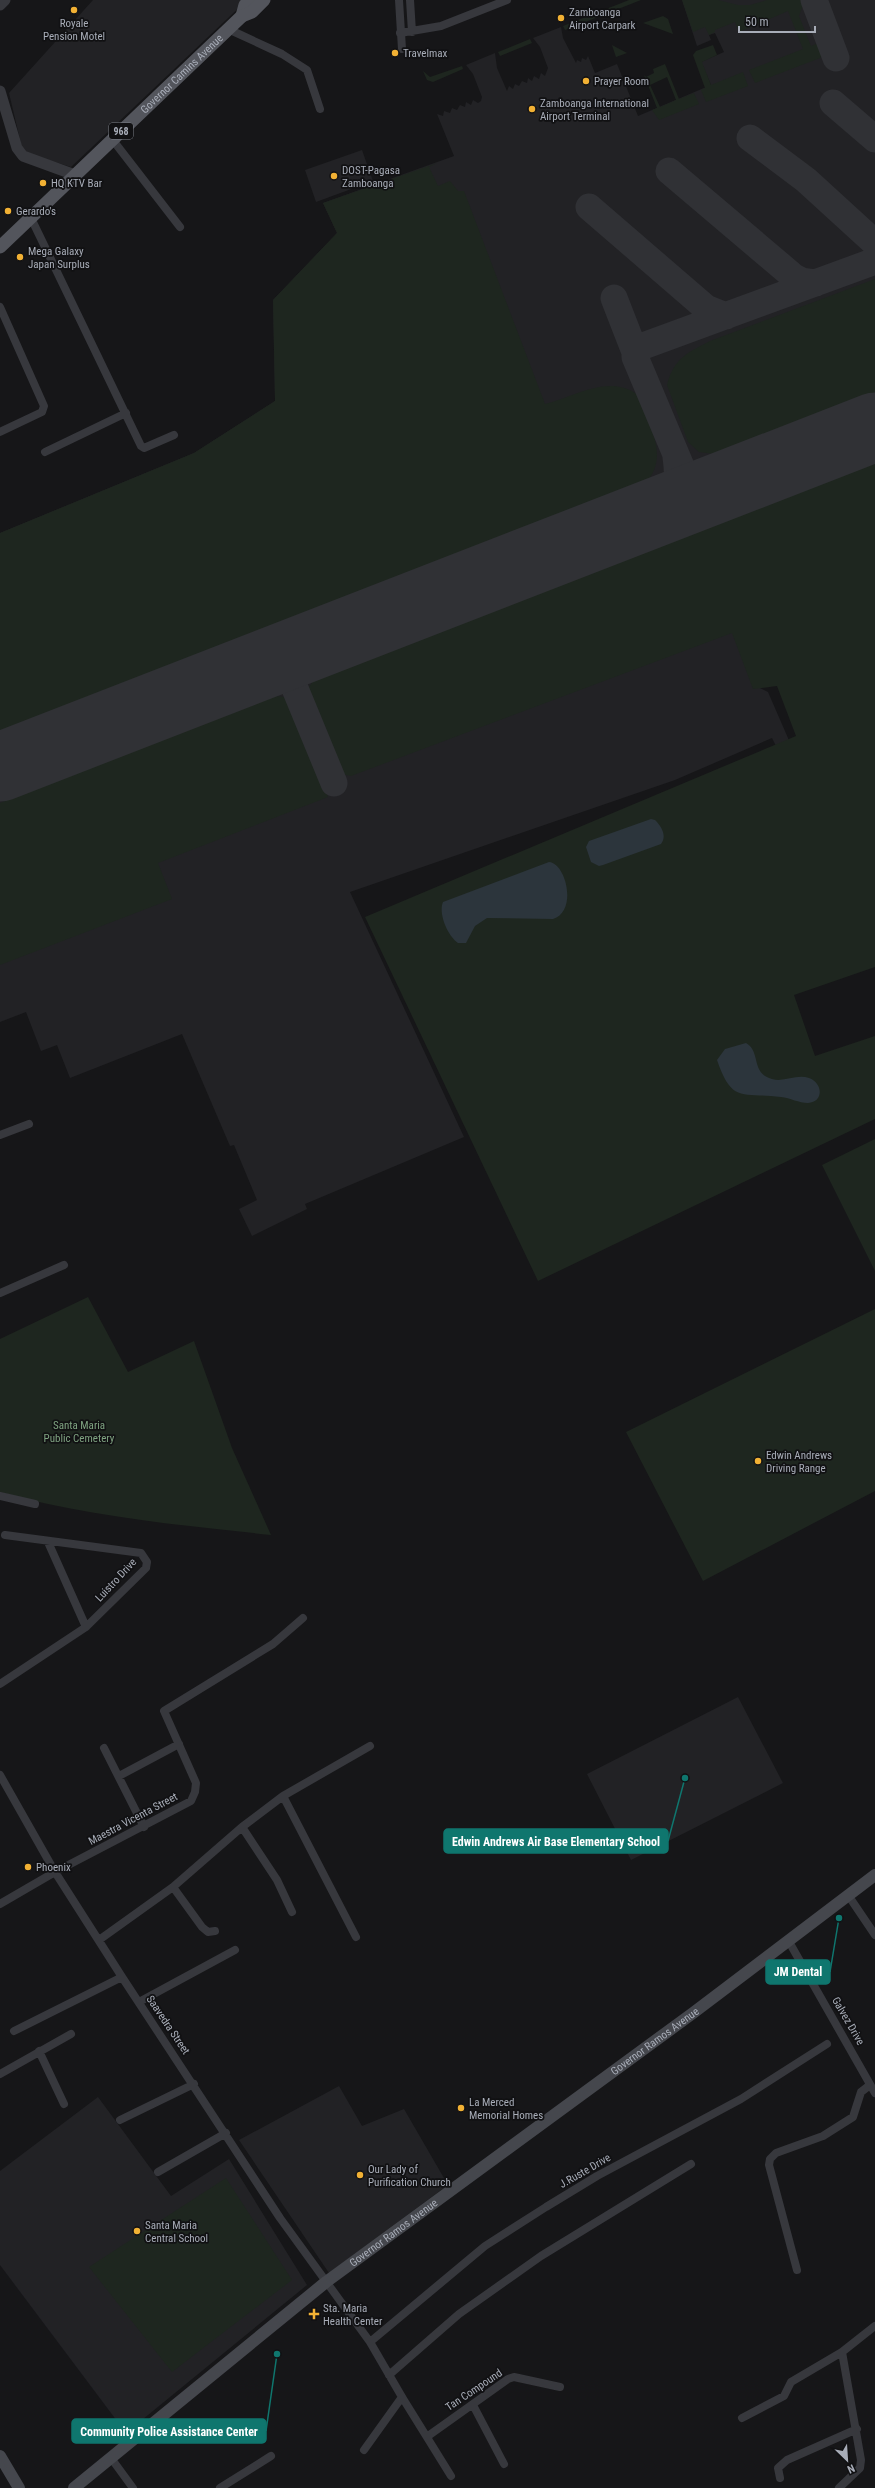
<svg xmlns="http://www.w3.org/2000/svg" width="875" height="2488" font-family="'Roboto Condensed',sans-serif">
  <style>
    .built { fill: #222225 }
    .green { fill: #1e261f; fill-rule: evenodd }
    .water { fill: #2c353c }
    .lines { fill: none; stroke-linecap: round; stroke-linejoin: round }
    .taxiway { stroke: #303135; stroke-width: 27 }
    .runway { stroke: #303135; stroke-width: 69 }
    .minor { stroke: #37383d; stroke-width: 8 }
    .tertiary { stroke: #37383d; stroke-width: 11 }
    .secondary { stroke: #45474d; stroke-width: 12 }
    .primary { stroke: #53555c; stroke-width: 13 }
    .poi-dot { fill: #f2b134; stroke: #111113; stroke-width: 1.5 }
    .labels { text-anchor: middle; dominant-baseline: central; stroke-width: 3.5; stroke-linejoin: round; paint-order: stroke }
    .shield { fill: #111113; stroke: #7b7e86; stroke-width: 1 }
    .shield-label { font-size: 10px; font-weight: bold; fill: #a8adb8 }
    .poi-label { font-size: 11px; fill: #a8adb8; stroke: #111113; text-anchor: start }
    .street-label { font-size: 11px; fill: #a8adb8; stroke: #111113 }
    .park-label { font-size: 11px; fill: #7fa381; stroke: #111113 }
    .leader { fill: none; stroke: #0f766e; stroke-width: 1.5 }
    .callout-dot { fill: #0f766e; stroke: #111113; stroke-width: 1.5 }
    .callout { fill: #0f766e; stroke: #0f766e; stroke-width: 1.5 }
    .callout-label { font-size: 12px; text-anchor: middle; font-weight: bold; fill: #fff }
  </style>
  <rect width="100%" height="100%" fill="#161618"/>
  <path class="built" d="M93 0H247L71 167 23 152 9 93Z
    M682 0H875V576L760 688 768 692 798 761 786 766 772 738 675 780 350 892 464 1137 305 1204 307 1209 252 1236 239 1209 257 1200 234 1145 230 1146 182 1034 70 1078 57 1045 41 1051 26 1012 0 1022V533L194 453 275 401 273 300 337 233 323 203 454 156 437 114 443 116 444 111 450 113 452 108 457 110 460 105 465 107 466 102 471 105 473 100 478 103 481 101 482 97 473 74 466 65 495 53 497 68 507 91 509 86 513 89 515 84 519 86 522 81 527 83 528 78 532 81 534 76 539 79 541 73 545 76 548 68 540 47 533 38 561 27 563 38 576 63 577 60 581 62 582 58 586 60 588 56 595 73 617 64 638 116 711 85 701 62 724 52 715 33 709 35 711 40 697 46Z
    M362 150 373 181 316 202 305 170Z
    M738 1697 783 1783 631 1860 587 1774Z
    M339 2086 362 2126 404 2109 448 2185 329 2273 239 2140Z
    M98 2097 171 2196 229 2159 307 2285 126 2433 0 2265V2171Z"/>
  <path class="green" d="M629 0H641L565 30 563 26Z
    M682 0H718L738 5H750L767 0H808L810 2 803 5 799 16 811 46 824 41 827 49 820 58 755 83 749 70 803 49 788 11 739 32 735 22 715 30V32L709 35 705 27 693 32Z
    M663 16 668 19 673 34 643 23Z
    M530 39 532 43 500 56 498 52Z
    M612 45 627 53 616 57Z
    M713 45 717 55 702 62 711 85 743 72 748 86 706 102 701 90 705 88 693 55 696 51Z
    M665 64 679 99 694 93 699 104 659 120 652 110 657 108 644 75 646 77 654 73 653 69ZM667 77 676 100 660 107 650 85Z
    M462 66 463 69 433 82 427 80 423 71 430 77Z
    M437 163 429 167 438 186 450 181 458 191H464L545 404C574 397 609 373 638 395 648 423 669 454 648 480L0 733V533L194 453 275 401 273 300 337 233 323 203Z
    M875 279V392L714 454 699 452 688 442 667 385C674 358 687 353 710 341Z
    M875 463V967L794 995 815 1056 875 1036V1119L538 1281 365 917 796 736 777 686 753 689 732 633 351 776 341 774 337 769 308 700 309 687 313 681Z
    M276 696 284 697 292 703 328 797 158 863 172 899 0 965V803Z
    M875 1139V1271L822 1165Z
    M88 1297 128 1372 194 1341 232 1448 271 1535C180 1525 89 1517 0 1492V1339Z
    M875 1309V1491L703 1581 626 1432Z
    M226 2178 292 2280 172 2372 89 2267Z"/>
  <path class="water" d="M651 819 655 820C662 827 667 836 661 844L603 865 599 866 591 862 586 847 589 841Z
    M549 862C566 863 578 911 553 919L487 918 475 926 466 943H458C448 936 438 914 443 902Z
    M746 1043C759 1050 753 1068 765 1076 781 1086 794 1073 809 1078 823 1083 824 1102 808 1103 799 1103 790 1098 781 1097 742 1092 732 1104 717 1060L725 1049Z"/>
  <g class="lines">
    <path class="taxiway" d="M814 0 836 58
      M833 103 875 139
      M750 138 806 180 875 243
      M669 171 794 277 802 281 816 283
      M589 207 706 308 726 316
      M614 298 635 352
      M721 487 696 482 683 471 635 357V349L875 261
      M653 513C677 495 680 486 676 457
      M282 657 334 783"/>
    <path class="runway" d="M0 767 875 427"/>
    <path class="minor" d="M399 0 402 49
      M410 0 412 32
      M228 29 282 54 307 70 320 109
      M400 33 441 26 507 0
      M112 139 180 227
      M31 218 141 446 144 448 174 435
      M0 307 44 406 42 412 0 432
      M45 452 126 413
      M0 1135 29 1124
      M0 1293 64 1265
      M0 1496 35 1504
      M48 1542 86 1627
      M0 1684 86 1627 146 1568 147 1562 141 1553 5 1535
      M104 1748 144 1827
      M0 1775 55 1872 122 1977 280 2218 370 2342 402 2397 451 2476
      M119 1776 179 1744
      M283 1796 356 1937
      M242 1827 277 1880 292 1912
      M173 1887 202 1927 208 1932 215 1931
      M848 1895 875 1935
      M0 1904 55 1872 191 1801 195 1792 196 1783 164 1711 273 1644 303 1618
      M99 1940 173 1887 242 1827 283 1796 370 1746
      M788 1940 875 2093
      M139 2002 235 1950
      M14 2031 122 1977
      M39 2051 64 2104
      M0 2074 71 2034
      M120 2120 194 2084
      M158 2172 226 2133
      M797 2270 769 2165 770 2159 776 2153 823 2136 853 2117 861 2092 870 2085
      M370 2342 485 2246 546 2207 597 2176 741 2099 827 2044
      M389 2375 459 2314 541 2256 691 2164
      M473 2405 504 2464
      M742 2418 784 2396 791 2382 842 2352 875 2326
      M428 2436 508 2379 514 2377 560 2387
      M364 2450 402 2397
      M111 2458 133 2488
      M780 2478 778 2468 787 2460 857 2429
      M220 2488 271 2456
      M839 2488 860 2468 861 2460 842 2352"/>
    <path class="tertiary" d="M0 5 5 0
      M0 91 17 148 23 156 75 175"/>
    <g class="secondary">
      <path d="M0 2456 19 2488"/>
      <path id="s1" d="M74 2488 326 2282 693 2013 875 1875"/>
    </g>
    <g class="primary">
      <path d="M242 16 245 5 250 0"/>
      <path id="s2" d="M0 247 242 16 252 12 264 0"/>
    </g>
  </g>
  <g class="poi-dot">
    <circle cx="74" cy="10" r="4"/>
    <circle cx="561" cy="18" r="4"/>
    <circle cx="395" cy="53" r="4"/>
    <circle cx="586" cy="81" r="4"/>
    <circle cx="532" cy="109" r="4"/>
    <circle cx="334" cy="176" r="4"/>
    <circle cx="43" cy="183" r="4"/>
    <circle cx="8" cy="211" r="4"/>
    <circle cx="20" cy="257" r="4"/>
    <circle cx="758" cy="1461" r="4"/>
    <circle cx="28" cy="1867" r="4"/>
    <circle cx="461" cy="2108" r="4"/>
    <circle cx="360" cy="2175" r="4"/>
    <circle cx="137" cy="2231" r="4"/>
    <path d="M312 2308h4v4h4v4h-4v4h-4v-4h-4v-4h4z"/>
  </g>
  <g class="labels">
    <rect class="shield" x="109" y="123" width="24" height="16" rx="3"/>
    <g class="shield-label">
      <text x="121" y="131">968</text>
    </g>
    <g class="poi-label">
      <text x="569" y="12">Zamboanga<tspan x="569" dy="13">Airport Carpark</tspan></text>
      <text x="74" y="23" text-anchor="middle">Royale<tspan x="74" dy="13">Pension Motel</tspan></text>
      <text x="403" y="53">Travelmax</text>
      <text x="594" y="81">Prayer Room</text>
      <text x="540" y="103">Zamboanga International<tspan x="540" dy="13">Airport Terminal</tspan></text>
      <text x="342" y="170">DOST-Pagasa<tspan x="342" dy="13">Zamboanga</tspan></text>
      <text x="51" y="183">HQ KTV Bar</text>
      <text x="16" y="211">Gerardo's</text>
      <text x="28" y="251">Mega Galaxy<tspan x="28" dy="13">Japan Surplus</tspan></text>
      <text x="766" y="1455">Edwin Andrews<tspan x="766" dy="13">Driving Range</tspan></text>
      <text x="36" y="1867">Phoenix</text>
      <text x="469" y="2102">La Merced<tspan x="469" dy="13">Memorial Homes</tspan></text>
      <text x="368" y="2169">Our Lady of<tspan x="368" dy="13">Purification Church</tspan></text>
      <text x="145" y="2225">Santa Maria<tspan x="145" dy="13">Central School</tspan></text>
      <text x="323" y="2308">Sta. Maria<tspan x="323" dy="13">Health Center</tspan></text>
    </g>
    <g class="street-label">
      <text stroke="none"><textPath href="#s2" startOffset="251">Governor Camins Avenue</textPath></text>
      <text transform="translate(116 1580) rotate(-47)">Luistro Drive</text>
      <text transform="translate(133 1819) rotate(-28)">Maestra Vicenta Street</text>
      <text transform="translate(848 2021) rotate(60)">Galvez Drive</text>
      <text transform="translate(168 2025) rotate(56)">Saavedra Street</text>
      <text stroke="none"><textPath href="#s1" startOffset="733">Governor Ramos Avenue</textPath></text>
      <text transform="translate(585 2171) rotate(-30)">J.Ruste Drive</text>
      <text stroke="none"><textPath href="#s1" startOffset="409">Governor Ramos Avenue</textPath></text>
      <text transform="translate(474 2390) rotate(-34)">Tan Compound</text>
    </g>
    <g class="park-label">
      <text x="79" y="1425">Santa Maria<tspan x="79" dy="13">Public Cemetery</tspan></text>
    </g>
  </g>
  <path class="leader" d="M685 1778L668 1841M839 1918L830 1972M277 2354L266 2431"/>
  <g class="callout-dot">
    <circle cx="685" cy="1778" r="4"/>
    <circle cx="839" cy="1918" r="4"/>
    <circle cx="277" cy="2354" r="4"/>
  </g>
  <g class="callout">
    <rect x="444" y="1829" width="224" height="24" rx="4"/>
    <rect x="766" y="1960" width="64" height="24" rx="4"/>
    <rect x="72" y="2419" width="194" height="24" rx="4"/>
  </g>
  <g class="callout-label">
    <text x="556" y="1846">Edwin Andrews Air Base Elementary School</text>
    <text x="798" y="1976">JM Dental</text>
    <text x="169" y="2436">Community Police Assistance Center</text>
  </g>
  <g transform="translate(847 2460) rotate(155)" stroke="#111113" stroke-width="3" paint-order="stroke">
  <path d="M0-3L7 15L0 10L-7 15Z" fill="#a8adb8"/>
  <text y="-6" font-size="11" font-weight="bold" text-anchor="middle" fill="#a8adb8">N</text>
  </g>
  <path d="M739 26v6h76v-6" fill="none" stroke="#a8adb8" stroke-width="2"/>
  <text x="745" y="26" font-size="12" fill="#a8adb8" stroke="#111113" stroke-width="3" paint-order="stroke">50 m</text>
</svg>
